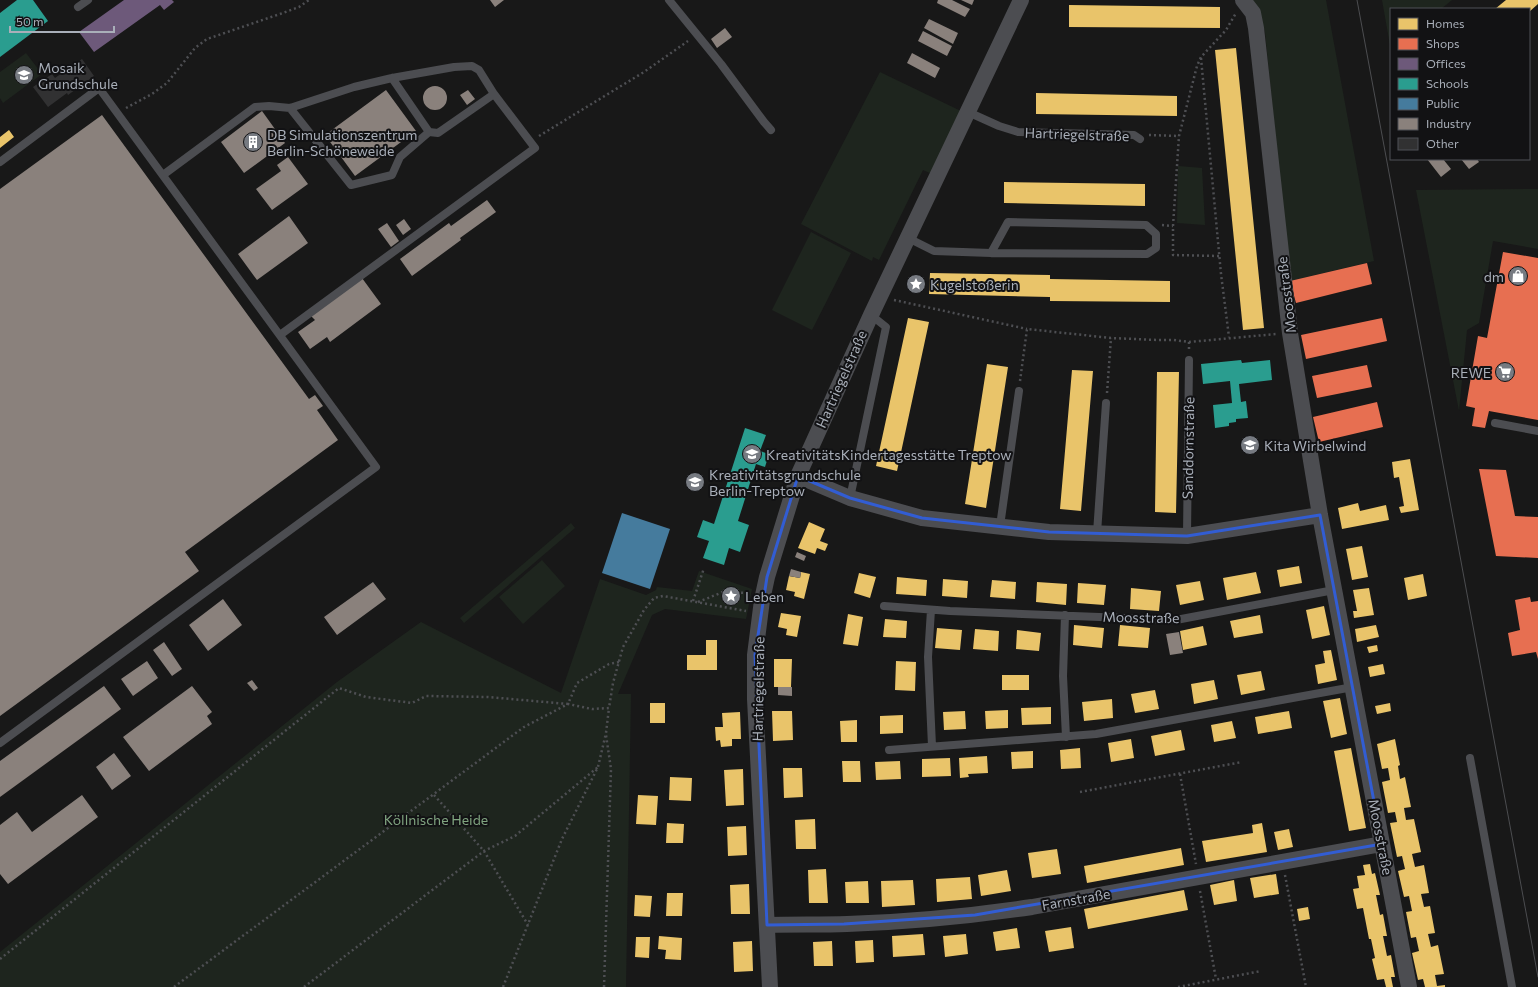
<svg xmlns="http://www.w3.org/2000/svg" width="1538" height="987" font-family="Commissioner,sans-serif">
  <style>
    .green { fill: #1e251e }
    .homes { fill: #e9c46a }
    .shops { fill: #e76f51 }
    .offices { fill: #6d597a }
    .schools { fill: #2a9d8f }
    .public { fill: #457b9d }
    .industry { fill: #8a817c }
    .building { fill: #313132 }
    .lines { fill: none; stroke-linecap: round; stroke-linejoin: round }
    .path { stroke: #4e4f53; stroke-width: 2.5; stroke-dasharray: 2 3; stroke-linecap: butt }
    .service { stroke: #4c4d51; stroke-width: 8 }
    .minor { stroke: #4c4d51; stroke-width: 16 }
    .tram { stroke: #4c4d50; stroke-width: 1 }
    .marked { fill: none; stroke: #325dd3; stroke-width: 3; stroke-linejoin: round }
    .labels { text-anchor: middle; dominant-baseline: central; stroke-width: 4; stroke-linejoin: round; paint-order: stroke }
    .poi-label { font-size: 14px; fill: #a9afb9; stroke: #121214; text-anchor: start }
    .street-label { font-size: 14px; fill: #a9afb9; stroke: #121214 }
    .park-label { font-size: 14px; fill: #80a480; stroke: #121214 }
  </style>
  <rect width="100%" height="100%" fill="#181818"/>
  <path class="green" d="M1252 0H1326L1374 261 1290 281 1265 32 1257 7Z
    M1382 0H1452L1441 9H1391V51Z
    M26 53 42 74 3 103 0 98V72Z
    M880 72 963 112 932 174 923 170 879 260 873 257 872 261 801 224Z
    M1178 166 1202 168 1205 225 1177 223Z
    M1538 189V249L1493 241 1479 323 1467 330 1459 411 1416 190Z
    M811 232 851 253 812 330 772 310Z
    M571 523 575 528 464 623 460 618Z
    M542 560 565 586 523 624 499 597Z
    M699 571 752 589 746 619 665 609 652 615 618 694H631L626 987H0V952L337 682 421 622 561 693 600 579 646 595 656 590 657 587 692 591Z"/>
  <path class="homes" d="M1506 0H1538V4L1529 12V9H1495Z
    M1069 5 1220 7V28L1069 27Z
    M1236 48 1264 328 1243 330 1215 50Z
    M1036 93 1177 96V116L1036 114Z
    M9 130 14 137 0 148V137Z
    M1004 182 1145 184V206L1004 203Z
    M930 273 1050 275V279L1170 281V302L1050 301V297L929 294Z
    M908 318 929 322 897 471 876 466Z
    M987 364 1008 367 986 508 965 504Z
    M1072 370 1093 371 1081 511 1060 509Z
    M1157 372H1179L1176 513 1155 512Z
    M1410 459 1419 510 1401 513 1399 507 1404 506 1399 477 1394 478 1392 462Z
    M1358 503 1360 511 1386 505 1389 520 1342 529 1338 508Z
    M809 522 825 529 820 541 828 544 825 551 817 548 815 554 798 548Z
    M1362 546 1368 577 1352 580 1346 549Z
    M1299 566 1302 583 1280 587 1277 570Z
    M801 572 810 574 804 599 794 596 795 592 786 590 789 576 800 578Z
    M1256 572 1261 593 1227 600 1223 578Z
    M859 573 876 577 870 598 854 593Z
    M1423 574 1427 596 1408 600 1404 578Z
    M897 577 927 580 926 596 896 594Z
    M943 579 968 581 967 598 942 596Z
    M992 580 1016 582 1015 599 990 597Z
    M1200 581 1204 600 1180 605 1176 585Z
    M1037 582 1067 584 1066 605 1036 602Z
    M1078 583 1106 585 1104 605 1077 603Z
    M1131 588 1161 591 1159 611 1130 609Z
    M1369 588 1374 615 1354 618 1353 611H1357L1353 590Z
    M1324 606 1330 635 1312 639 1306 610Z
    M781 613 801 616 797 637 786 635 787 629 778 627Z
    M848 614 863 617 858 646 843 644Z
    M1260 615 1263 633 1234 638 1230 621Z
    M885 619 907 621 906 638 883 637Z
    M1074 625 1104 628 1102 648 1073 645Z
    M1120 625 1150 628 1148 648 1118 646Z
    M1376 625 1379 637 1357 642 1355 629Z
    M1203 626 1207 645 1183 650 1180 631Z
    M937 628 962 630 960 650 935 648Z
    M975 629 999 631 998 651 973 649Z
    M1017 630 1041 633 1039 651 1016 649Z
    M706 640H717V670H687V655H706Z
    M1377 645 1378 651 1369 653 1367 647Z
    M1331 650 1337 680 1318 684 1315 665 1325 663 1323 651Z
    M774 659H792L791 687H774Z
    M896 661 916 662 915 691 895 690Z
    M1383 664 1385 674 1370 677 1368 667Z
    M1261 671 1265 690 1241 695 1237 675Z
    M1002 675H1029V690H1002Z
    M1214 680 1218 699 1194 704 1191 684Z
    M1155 690 1159 709 1135 713 1131 694Z
    M1340 698 1347 734 1331 738 1323 701Z
    M1112 699 1113 718 1084 721 1082 702Z
    M650 703H665V723H650Z
    M1390 703 1391 711 1377 714 1375 706Z
    M1051 707V724L1022 725 1021 708Z
    M1008 710V728L986 729 985 711Z
    M772 711H792L793 740 773 741Z
    M965 711 966 729 944 730 943 712Z
    M1289 711 1292 728 1258 734 1255 717Z
    M740 712 741 739H732V746L721 747 720 740 716 741 715 727H723L722 713Z
    M903 715V733L880 734V716Z
    M857 720V742H841L840 721Z
    M1232 721 1236 738 1214 742 1211 725Z
    M1181 730 1185 750 1155 756 1151 736Z
    M1131 739 1134 758 1111 762 1108 743Z
    M1395 739 1400 765 1398 766 1400 779 1405 777 1411 807 1404 808 1406 820 1414 819 1421 852 1412 854 1415 867 1424 865 1429 893 1421 894 1424 907 1430 906 1435 933 1428 934 1431 947 1438 945 1444 974 1435 975 1437 986 1445 985V987H1425L1423 979 1418 980 1412 953 1419 951 1416 937 1411 938 1406 912 1412 911 1409 896 1404 897 1398 871 1405 869 1402 856 1397 857 1390 823 1397 822 1395 812 1388 813 1382 782 1390 780 1388 768 1382 769 1377 744Z
    M1080 748 1081 768 1061 769 1060 750Z
    M1351 748 1366 828 1349 831 1334 751Z
    M1033 751V768L1012 769 1011 752Z
    M987 756 988 773 968 774 969 777 960 778 959 758Z
    M950 758 951 776 922 777V759Z
    M842 761H860L861 782H843Z
    M900 761 901 779 876 780 875 762Z
    M783 768H802L803 797 784 798Z
    M743 769 744 805 726 806 724 770Z
    M670 777 692 778 691 801 669 800Z
    M638 795 658 796 656 825 636 824Z
    M815 819 816 849H796L795 820Z
    M667 823 684 824 683 843H666Z
    M1262 823 1267 852 1206 862 1202 841 1253 833 1252 825Z
    M746 826 747 855 728 856 727 827Z
    M1289 829 1293 847 1278 850 1274 832Z
    M1181 848 1184 865 1087 883 1084 866Z
    M1057 849 1061 874 1032 878 1028 853Z
    M1370 864 1372 874 1375 873 1380 895H1376L1380 915 1383 914 1387 936H1383L1387 956 1391 955 1395 977H1391L1393 987H1386L1384 979 1377 980 1372 959 1375 958 1371 939H1369L1363 908 1357 909 1353 889 1359 888 1357 876 1365 875 1363 865Z
    M826 869 828 903H809L808 870Z
    M1007 870 1011 891 981 896 978 875Z
    M1276 874 1279 894 1254 898 1250 878Z
    M970 877 972 899 937 902 936 879Z
    M913 880 915 905 882 907 881 881Z
    M1234 880 1237 901 1214 905 1210 885Z
    M868 881 869 903H846L845 882Z
    M749 884 750 914H731L730 885Z
    M1184 890 1188 910 1088 929 1084 909Z
    M667 893H683L682 916H666Z
    M635 895 652 896 650 917 634 916Z
    M1308 907 1310 919 1299 921 1297 909Z
    M1071 927 1074 948 1049 952 1045 931Z
    M1017 928 1020 948 996 951 993 932Z
    M923 934 925 955 893 957 892 936Z
    M966 934 968 954 945 957 943 936Z
    M659 936 682 938 681 960 665 959 666 950 658 949Z
    M636 937H650L649 958 635 957Z
    M873 940 874 962 856 963 855 941Z
    M752 941 753 971 734 972 733 942Z
    M832 941 833 966H814L813 942Z"/>
  <path class="shops" d="M1503 252 1538 258V420L1489 411 1485 428 1472 426 1475 408 1466 406 1478 336 1487 338Z
    M1367 263 1372 284 1296 303 1290 281Z
    M1382 318 1387 341 1306 359 1301 335Z
    M1367 365 1372 387 1317 398 1312 376Z
    M1377 402 1383 427 1319 442 1313 417Z
    M1479 469 1506 470 1515 516 1538 517V558L1496 556Z
    M1530 597 1531 602 1538 601V659L1536 652 1512 656 1508 633 1520 630 1515 600Z"/>
  <path class="offices" d="M124 0H172L174 2 164 10 160 5 94 52 79 32Z"/>
  <path class="schools" d="M17 0H33L48 21 0 57V13Z
    M1241 360 1242 363 1270 360 1272 380 1239 384 1241 402 1246 401 1248 418 1236 419V422L1229 423V426L1215 428 1213 405 1232 403 1230 381 1203 384 1201 364Z
    M745 428 766 435 760 451 769 454 765 467 756 464 738 521 749 525 740 552 729 548 724 565 703 558 709 541 697 537 703 520 714 524Z"/>
  <path class="public" d="M622 513 670 529 650 589 602 573Z"/>
  <path class="industry" d="M490 0H504L495 7Z
    M938 0H952L970 9 965 17 937 3Z
    M961 0H974L972 5Z
    M929 19 958 33 953 44 924 28Z
    M725 28 732 37 717 48 711 39Z
    M923 31 952 46 947 56 918 41Z
    M912 53 940 68 935 78 907 63Z
    M423 98a12 12 0 1 1 24 0a12 12 0 1 1-24 0Z
    M386 90 416 131 355 176 325 135Z
    M468 90 475 99 467 105 460 95Z
    M262 111 285 143 244 173 221 142Z
    M102 115 309 399 315 395 323 406 317 410 338 440 185 552 199 571 0 716V189Z
    M288 157 308 184 272 210 256 189 281 171 277 165Z
    M1427 159H1443L1451 169 1441 177Z
    M1461 159H1477L1479 162 1469 169Z
    M487 200 496 212 460 238 461 240 412 276 400 259 449 223 451 226Z
    M289 216 308 243 257 280 238 254Z
    M404 219 411 229 403 235 396 225Z
    M387 223 399 241 391 247 378 229Z
    M362 278 381 304 330 342 327 337 310 349 298 332 315 320 311 316Z
    M797 552 806 556 804 561 795 557Z
    M791 569 801 572 800 578 789 576Z
    M373 582 386 599 337 635 324 617Z
    M223 599 242 625 208 651 189 625Z
    M1179 632 1183 653 1170 655 1166 634Z
    M164 642 182 669 172 676 153 650Z
    M147 661 158 678 133 696 121 679Z
    M252 680 258 688 254 691 247 683Z
    M104 686 121 709 0 797V761Z
    M192 686 212 712 207 716 212 724 149 771 123 737Z
    M778 687H792V696L778 695Z
    M114 753 131 776 112 790 96 767Z
    M82 795 98 817 8 884 0 874V825L17 812 32 832Z"/>
  <path class="building" d="M82 59 94 76 68 95 67 93 48 107 33 87 52 74 55 78Z"/>
  <g class="lines">
    <path class="path" d="M1201 58 1221 274 1229 337
      M126 108 152 94 167 83 195 48 207 39 280 14 299 7 309 0
      M1149 135 1179 136
      M539 136 644 72 688 41
      M1162 225 1173 226
      M1219 256 1173 255V226L1179 136 1197 66 1201 57 1226 30 1236 13
      M894 300 1027 329
      M1189 342V351
      M1020 381 1027 329 1111 338 1157 340H1174L1189 342 1276 334
      M1107 393 1111 338
      M693 601 704 568
      M698 602 723 592 749 593
      M1180 774 1196 864
      M1080 792 1242 762
      M434 795 484 851 528 925
      M1285 875 1306 987
      M1200 891 1216 979
      M0 959 339 688 366 697 412 703 426 696 488 697 568 704 577 683 609 664 619 662
      M174 987 524 727 568 704 592 709 609 708 613 683 623 647 644 610 654 598 663 596 746 611
      M304 987 484 851 515 836 598 767
      M503 987 562 839 598 767 606 733 609 708
      M604 987 611 769 606 735
      M1178 987 1261 971"/>
    <path class="service" d="M669 0 721 64 764 122 771 130
      M78 7 88 0
      M392 78 429 132 438 133 494 94
      M290 108 351 185 392 175 400 157 429 132
      M968 112 999 126 1018 132 1134 135 1140 139
      M0 162 99 88 376 467 0 743
      M163 175 255 107 269 106 290 108 354 87 392 78 454 67 472 66 479 70 494 94 535 148 280 335
      M908 238 934 251 991 253 1147 254 1156 248V234L1146 225 1008 222 991 253
      M1495 423 1538 431
      M850 498 886 327 871 315
      M1000 526 1019 391
      M1097 533 1106 403
      M1187 536 1189 360
      M884 606 950 611 1176 620 1334 590
      M931 610 928 657 932 746
      M1065 615 1063 676 1066 737
      M889 750 1096 734 1353 687
      M1470 758 1512 987"/>
    <path class="minor" d="M1243 0 1253 13 1256 28 1290 333 1320 515 1409 987
      M798 476 850 498 922 518 1049 532 1187 536 1320 515
      M767 925C794 924 820 925 847 924 909 922 971 916 1032 907L1382 844
      M770 987 755 699V655L762 600 767 577 798 476 871 315 1021 0"/>
    <path class="tram" d="M1357 0 1538 977"/>
  </g>
  <path class="marked" d="M798 476 850 498 922 518 1049 532 1187 536 1320 515 1382 844 975 915 844 924 767 925 755 655 767 577Z"/>
  <defs>
    <symbol id="school-disc" viewBox="-11 -11 22 22"><circle r="9.5" fill="#767a81" stroke="#121214"/><path d="M0-5L7-2L0 1L-7-2ZM-4 1L0 2.5L4 1V4Q0 6-4 4Z" fill="#fff"/></symbol>
    <symbol id="building-disc" viewBox="-11 -11 22 22"><circle r="9.5" fill="#767a81" stroke="#121214"/><path d="M-4-6H4V6H1V3H-1V6H-4ZM-2.5-4.3h1.7v1.8h-1.7ZM.8-4.3h1.7v1.8H.8ZM-2.5-1h1.7V.8h-1.7ZM.8-1h1.7V.8H.8Z" fill="#fff"/></symbol>
    <symbol id="shop-disc" viewBox="-11 -11 22 22"><circle r="9.5" fill="#767a81" stroke="#121214"/><path d="M-5-2.5h2.3a2.7 3.5 0 0 1 5.4 0H5L5.5 6h-11ZM-1.5-2.5h3a1.5 2.3 0 0 0-3 0Z" fill="#fff"/></symbol>
    <symbol id="sight-disc" viewBox="-11 -11 22 22"><circle r="9.5" fill="#767a81" stroke="#121214"/><path d="M0-6L1.8-2.2L6-1.7L2.9 1.2L3.7 5.4L0 3.3L-3.7 5.4L-2.9 1.2L-6-1.7L-1.8-2.2Z" fill="#fff"/></symbol>
    <symbol id="supermarket-disc" viewBox="-11 -11 22 22"><circle r="9.5" fill="#767a81" stroke="#121214"/><path d="M-6-5.5h2.5l.6 2H6L4.5 2H-2.5L-4.4-4H-6ZM-1.5 3.2a1.3 1.3 0 1 0 .1 0ZM3 3.2a1.3 1.3 0 1 0 .1 0Z" fill="#fff"/></symbol>
  </defs>
  <g fill-rule="evenodd">
    <use href="#school-disc" x="13" y="64" width="22" height="22"/>
    <use href="#building-disc" x="242" y="131" width="22" height="22"/>
    <use href="#shop-disc" x="1507" y="265" width="22" height="22"/>
    <use href="#sight-disc" x="905" y="273" width="22" height="22"/>
    <use href="#supermarket-disc" x="1494" y="361" width="22" height="22"/>
    <use href="#school-disc" x="1239" y="434" width="22" height="22"/>
    <use href="#school-disc" x="741" y="443" width="22" height="22"/>
    <use href="#school-disc" x="684" y="471" width="22" height="22"/>
    <use href="#sight-disc" x="720" y="585" width="22" height="22"/>
  </g>
  <g class="labels">
    <g class="poi-label">
      <text x="38" y="67">Mosaik<tspan x="38" dy="16">Grundschule</tspan></text>
      <text x="267" y="134">DB Simulationszentrum<tspan x="267" dy="16">Berlin-Schöneweide</tspan></text>
      <text x="1504" y="276" text-anchor="end">dm</text>
      <text x="930" y="284">Kugelstoßerin</text>
      <text x="1491" y="372" text-anchor="end">REWE</text>
      <text x="1264" y="445">Kita Wirbelwind</text>
      <text x="766" y="454">KreativitätsKindertagesstätte Treptow</text>
      <text x="709" y="474">Kreativitätsgrundschule<tspan x="709" dy="16">Berlin-Treptow</tspan></text>
      <text x="745" y="596">Leben</text>
    </g>
    <g class="street-label">
      <text transform="translate(1077 134) rotate(2)">Hartriegelstraße</text>
      <text transform="translate(1286 295) rotate(-97)">Moosstraße</text>
      <text transform="translate(841 379) rotate(-66)">Hartriegelstraße</text>
      <text transform="translate(1188 448) rotate(-89)">Sanddornstraße</text>
      <text transform="translate(1141 617) rotate(1)">Moosstraße</text>
      <text transform="translate(758 689) rotate(-89)">Hartriegelstraße</text>
      <text transform="translate(1381 837) rotate(79)">Moosstraße</text>
      <text transform="translate(1076 899) rotate(-10)">Farnstraße</text>
    </g>
    <g class="park-label">
      <text x="436" y="819">Köllnische Heide</text>
    </g>
  </g>
  <rect x="1390" y="8" width="140" height="152" fill="#121214" stroke="#4e5156"/>
  <rect x="1398" y="18" width="20" height="12" fill="#e9c46a" stroke="#4e5156"/>
  <text x="1426" y="28" font-size="12" fill="#a9afb9">Homes</text>
  <rect x="1398" y="38" width="20" height="12" fill="#e76f51" stroke="#4e5156"/>
  <text x="1426" y="48" font-size="12" fill="#a9afb9">Shops</text>
  <rect x="1398" y="58" width="20" height="12" fill="#6d597a" stroke="#4e5156"/>
  <text x="1426" y="68" font-size="12" fill="#a9afb9">Offices</text>
  <rect x="1398" y="78" width="20" height="12" fill="#2a9d8f" stroke="#4e5156"/>
  <text x="1426" y="88" font-size="12" fill="#a9afb9">Schools</text>
  <rect x="1398" y="98" width="20" height="12" fill="#457b9d" stroke="#4e5156"/>
  <text x="1426" y="108" font-size="12" fill="#a9afb9">Public</text>
  <rect x="1398" y="118" width="20" height="12" fill="#8a817c" stroke="#4e5156"/>
  <text x="1426" y="128" font-size="12" fill="#a9afb9">Industry</text>
  <rect x="1398" y="138" width="20" height="12" fill="#313132" stroke="#4e5156"/>
  <text x="1426" y="148" font-size="12" fill="#a9afb9">Other</text>
  <path d="M10 26v6h104v-6" fill="none" stroke="#a9afb9" stroke-width="2"/>
  <text x="16" y="26" font-size="12" fill="#a9afb9" stroke="#121214" stroke-width="3" paint-order="stroke">50 m</text>
</svg>
